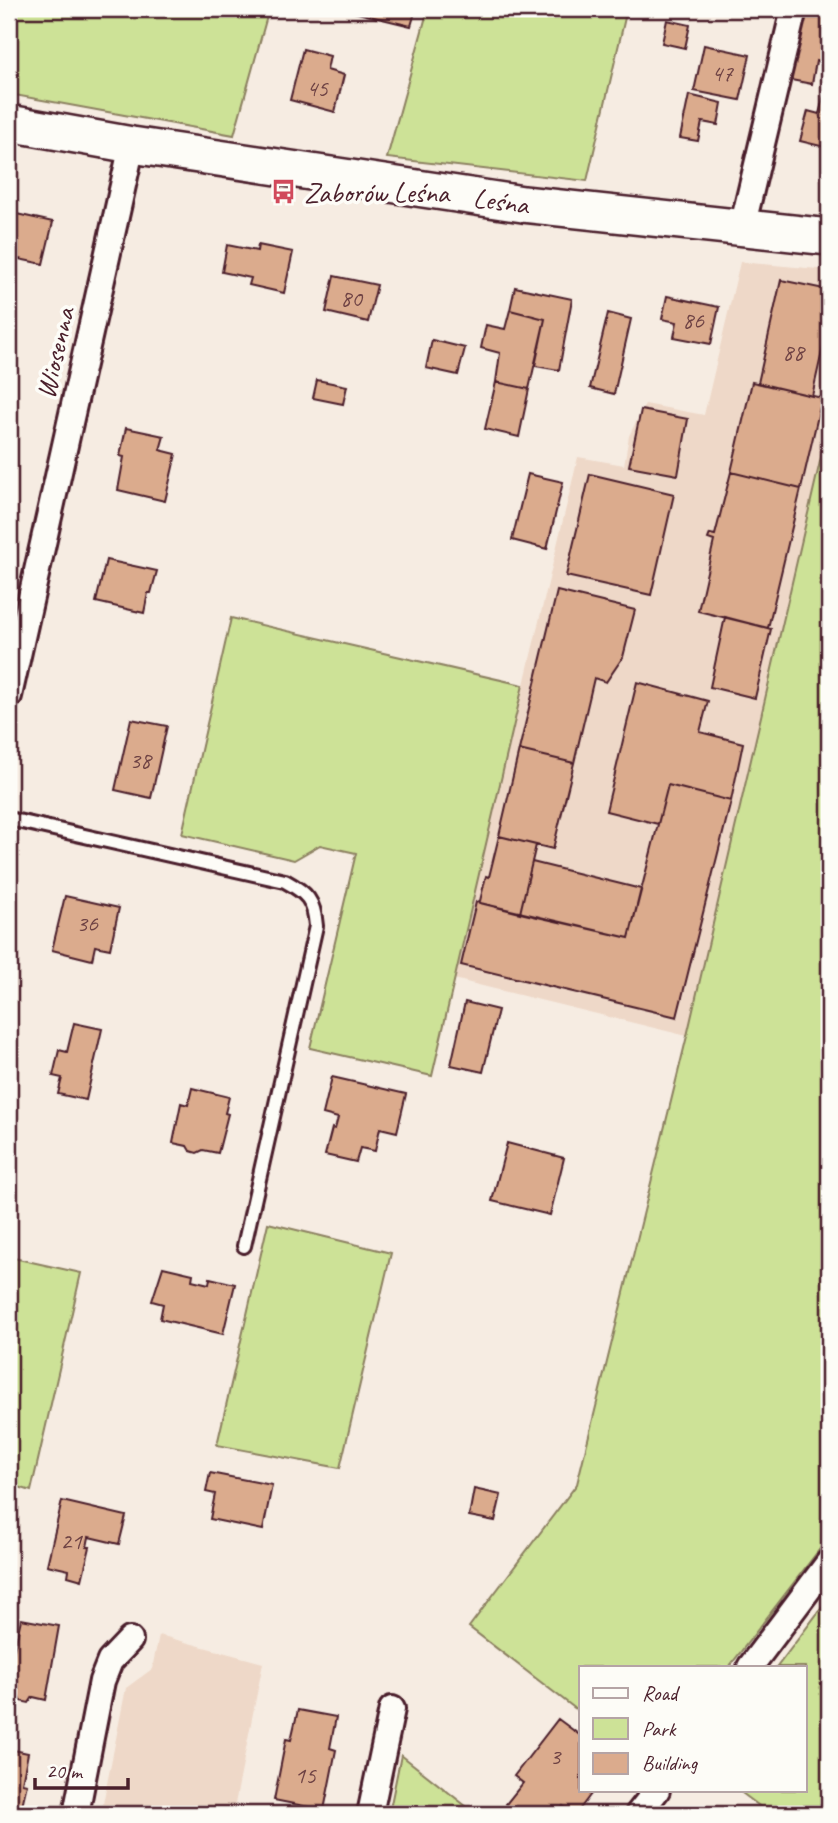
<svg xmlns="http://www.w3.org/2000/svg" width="838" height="1823" font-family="Caveat,sans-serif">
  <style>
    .built { fill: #eed8c8 }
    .green { fill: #cde297; stroke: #8c8061; stroke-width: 2 }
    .building { fill: #dbab8d; stroke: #4a1f2b; stroke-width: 2 }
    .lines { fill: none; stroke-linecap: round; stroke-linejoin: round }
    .lane-casing { stroke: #4a1f2b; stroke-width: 18 }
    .street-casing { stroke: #4a1f2b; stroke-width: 30 }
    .secondary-casing { stroke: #4a1f2b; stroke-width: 40 }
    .lane { stroke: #fdfcf7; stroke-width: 12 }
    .street { stroke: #fdfcf7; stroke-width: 24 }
    .secondary { stroke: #fdfcf7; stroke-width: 35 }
    .labels { text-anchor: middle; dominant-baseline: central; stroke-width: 7; stroke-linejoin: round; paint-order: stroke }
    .number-label { font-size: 24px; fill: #6e4244 }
    .poi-label { font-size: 28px; fill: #4a1f2b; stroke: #fdfcf7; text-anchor: start }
    .street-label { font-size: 28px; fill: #4a1f2b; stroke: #fdfcf7 }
  </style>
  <rect width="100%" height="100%" fill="#f6ece2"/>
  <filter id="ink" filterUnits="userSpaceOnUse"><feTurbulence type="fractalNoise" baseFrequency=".0143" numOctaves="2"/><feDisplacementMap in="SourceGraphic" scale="14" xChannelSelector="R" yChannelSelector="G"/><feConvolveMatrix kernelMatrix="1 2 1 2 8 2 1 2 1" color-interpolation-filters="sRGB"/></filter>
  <g filter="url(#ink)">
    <path class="built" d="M740 262 829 270V420L687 1036 454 979 578 457 624 465 629 436 645 404 704 415Z
      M159 1635 263 1663 233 1814H101L126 1688 152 1669Z"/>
    <path class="green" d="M9 9H269L234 135 9 94Z
      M428 9H627L587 181 387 158Z
      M828 427 829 957C819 987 816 1002 829 1031V1537L729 1667H581V1713L469 1627 577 1484 687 1036Z
      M231 618 523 685 432 1076 310 1048 356 853 320 845 294 860 182 834Z
      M268 1223 391 1253 340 1468 217 1445Z
      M9 1257 81 1273 31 1491 9 1484Z
      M829 1598V1814H770L738 1790H805V1667H777Z
      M401 1755 476 1814H389Z"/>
    <path class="building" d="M341 9H416L411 26Z
      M806 9 829 15 820 62 816 61 812 84 791 80Z
      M667 20 690 25 685 48 662 43Z
      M704 45 750 55 740 100 694 91Z
      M303 49 330 56 327 70 344 75 335 112 290 100Z
      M827 83 829 84V148L800 141 808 111 819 114Z
      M689 95 722 103 718 125 702 122 698 141 680 138Z
      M12 213 53 222 43 264 9 257V226Z
      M227 245 257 251 258 245 293 252 284 293 249 285 251 278 222 272Z
      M334 276 377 285 368 322 326 312Z
      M781 280 829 290V321L812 396 758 383Z
      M515 287 572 299 559 370 535 366 545 319 510 310Z
      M667 296 719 307 711 344 674 337 677 322 662 319Z
      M510 310 545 319 529 389 496 382 500 353 481 348 486 325 505 329Z
      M608 313 631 319 614 394 590 388Z
      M432 340 465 348 458 375 426 368Z
      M317 380 347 386 343 404 313 398Z
      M496 382 529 389 519 437 485 429Z
      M752 382 822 398 801 489 731 472Z
      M641 410 688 419 678 475 629 466Z
      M126 428 164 436 160 450 176 454 165 501 118 490 124 457 120 456Z
      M731 472 801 489 768 628 698 611 714 541 708 539 710 534 715 535Z
      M528 474 563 482 547 549 512 540Z
      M590 474 674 494 651 595 566 576Z
      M106 560 157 571 151 593H148L144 613 96 602Z
      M557 591 635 610 623 657 606 682 594 678 574 763 519 750Z
      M725 617 771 629 755 698 710 687Z
      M637 682 708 701 700 732 743 743 731 801 668 785 658 824 606 811Z
      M131 719 167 726 151 798 115 790Z
      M519 750 574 763 553 849 499 836Z
      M668 785 731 801 677 1017 461 965 476 902 629 938Z
      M499 836 536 845 520 913 476 902 480 901 486 876 489 877Z
      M532 862 641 889 629 938 520 913Z
      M65 896 119 908 110 949 95 946 92 960 52 950Z
      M465 1002 498 1010 483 1072 451 1065Z
      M74 1023 102 1029 86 1100 58 1094 62 1078 53 1076 59 1050 67 1052Z
      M332 1077 406 1094 397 1132 380 1128 375 1151 360 1148 356 1162 325 1155 332 1128 335 1129 338 1118 323 1114Z
      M192 1088 229 1097 225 1113 228 1114 218 1153 203 1150 197 1153 190 1151 187 1146 173 1143 181 1103 188 1105Z
      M507 1143 564 1158 550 1215 492 1201Z
      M163 1267 193 1274 192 1280 209 1284 210 1278 235 1284 223 1334 160 1319 163 1304 152 1301Z
      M210 1473 272 1485 263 1530 210 1519 215 1494 206 1492Z
      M474 1489 501 1495 495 1521 469 1516Z
      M62 1501 126 1516 119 1544 89 1537 87 1547H90L82 1580 68 1576 69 1570 47 1565Z
      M21 1619 59 1626 46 1700 33 1697 29 1703 20 1701 18 1694 9 1692V1673Z
      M298 1710 336 1717 330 1748 336 1750 324 1810 274 1800 286 1739 291 1740Z
      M558 1719 581 1736V1790H594L576 1814 563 1806 559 1812 560 1814H519L506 1804 523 1783 514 1776Z
      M9 1749 28 1753 22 1783 27 1784 20 1814H9Z"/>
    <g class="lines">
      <defs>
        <path id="lane" d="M9 819 285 881C307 893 314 900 316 926L244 1246"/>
        <path id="street" d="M742 228 794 9
          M9 696 132 145
          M750 1667 829 1562
          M76 1814 102 1681 110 1661 130 1640
          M370 1814 392 1709
          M638 1814 657 1790"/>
        <path id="secondary" d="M9 123 132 145 523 204 829 237"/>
      </defs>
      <use href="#lane" class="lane-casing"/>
      <use href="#street" class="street-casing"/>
      <use href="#secondary" class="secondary-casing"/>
      <use href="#lane" class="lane"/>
      <use href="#street" class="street"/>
      <use href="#secondary" class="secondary"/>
    </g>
  </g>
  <defs>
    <symbol id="bus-bare" viewBox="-9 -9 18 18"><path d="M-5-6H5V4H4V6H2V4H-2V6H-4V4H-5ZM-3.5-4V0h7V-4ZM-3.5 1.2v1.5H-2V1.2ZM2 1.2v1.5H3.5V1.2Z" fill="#d1495b" stroke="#fdfcf7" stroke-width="2.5" paint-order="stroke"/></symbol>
  </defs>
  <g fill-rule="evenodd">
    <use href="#bus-bare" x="266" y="174" width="35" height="35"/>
  </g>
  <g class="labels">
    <g class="number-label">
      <text x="722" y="73">47</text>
      <text x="317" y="88">45</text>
      <text x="351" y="298">80</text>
      <text x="693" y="320">86</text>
      <text x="793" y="352">88</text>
      <text x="140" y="760">38</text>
      <text x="87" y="923">36</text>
      <text x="71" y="1541">21</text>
      <text x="555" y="1756">3</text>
      <text x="305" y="1775">15</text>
    </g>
    <g class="poi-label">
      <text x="304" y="192">Zaborów Leśna</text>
    </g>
    <g class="street-label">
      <text transform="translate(501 201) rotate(8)">Leśna</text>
      <text transform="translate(55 353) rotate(-77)">Wiosenna</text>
    </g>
  </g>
  <rect width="838" height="1823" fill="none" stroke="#fdfcf7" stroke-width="35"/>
  <rect x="18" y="18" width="803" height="1788" fill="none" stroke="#4a1f2b" stroke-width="2.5" filter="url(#ink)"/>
  <rect x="579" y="1666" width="228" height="126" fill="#fdfcf7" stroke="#b5a4a5" stroke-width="2"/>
  <rect x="593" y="1688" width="35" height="10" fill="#fdfcf7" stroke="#b5a4a5" stroke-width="2"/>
  <text x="642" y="1700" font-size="21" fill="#4a1f2b">Road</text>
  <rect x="593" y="1718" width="35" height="21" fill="#cde297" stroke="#b5a4a5" stroke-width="2"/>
  <text x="642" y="1736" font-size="21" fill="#4a1f2b">Park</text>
  <rect x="593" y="1753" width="35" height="21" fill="#dbab8d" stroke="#b5a4a5" stroke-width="2"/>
  <text x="642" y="1770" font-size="21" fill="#4a1f2b">Building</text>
  <path d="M35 1778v10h93v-10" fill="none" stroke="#4a1f2b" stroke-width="3.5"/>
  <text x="46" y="1778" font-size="21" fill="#4a1f2b" stroke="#fdfcf7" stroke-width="5" paint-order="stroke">20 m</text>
</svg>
